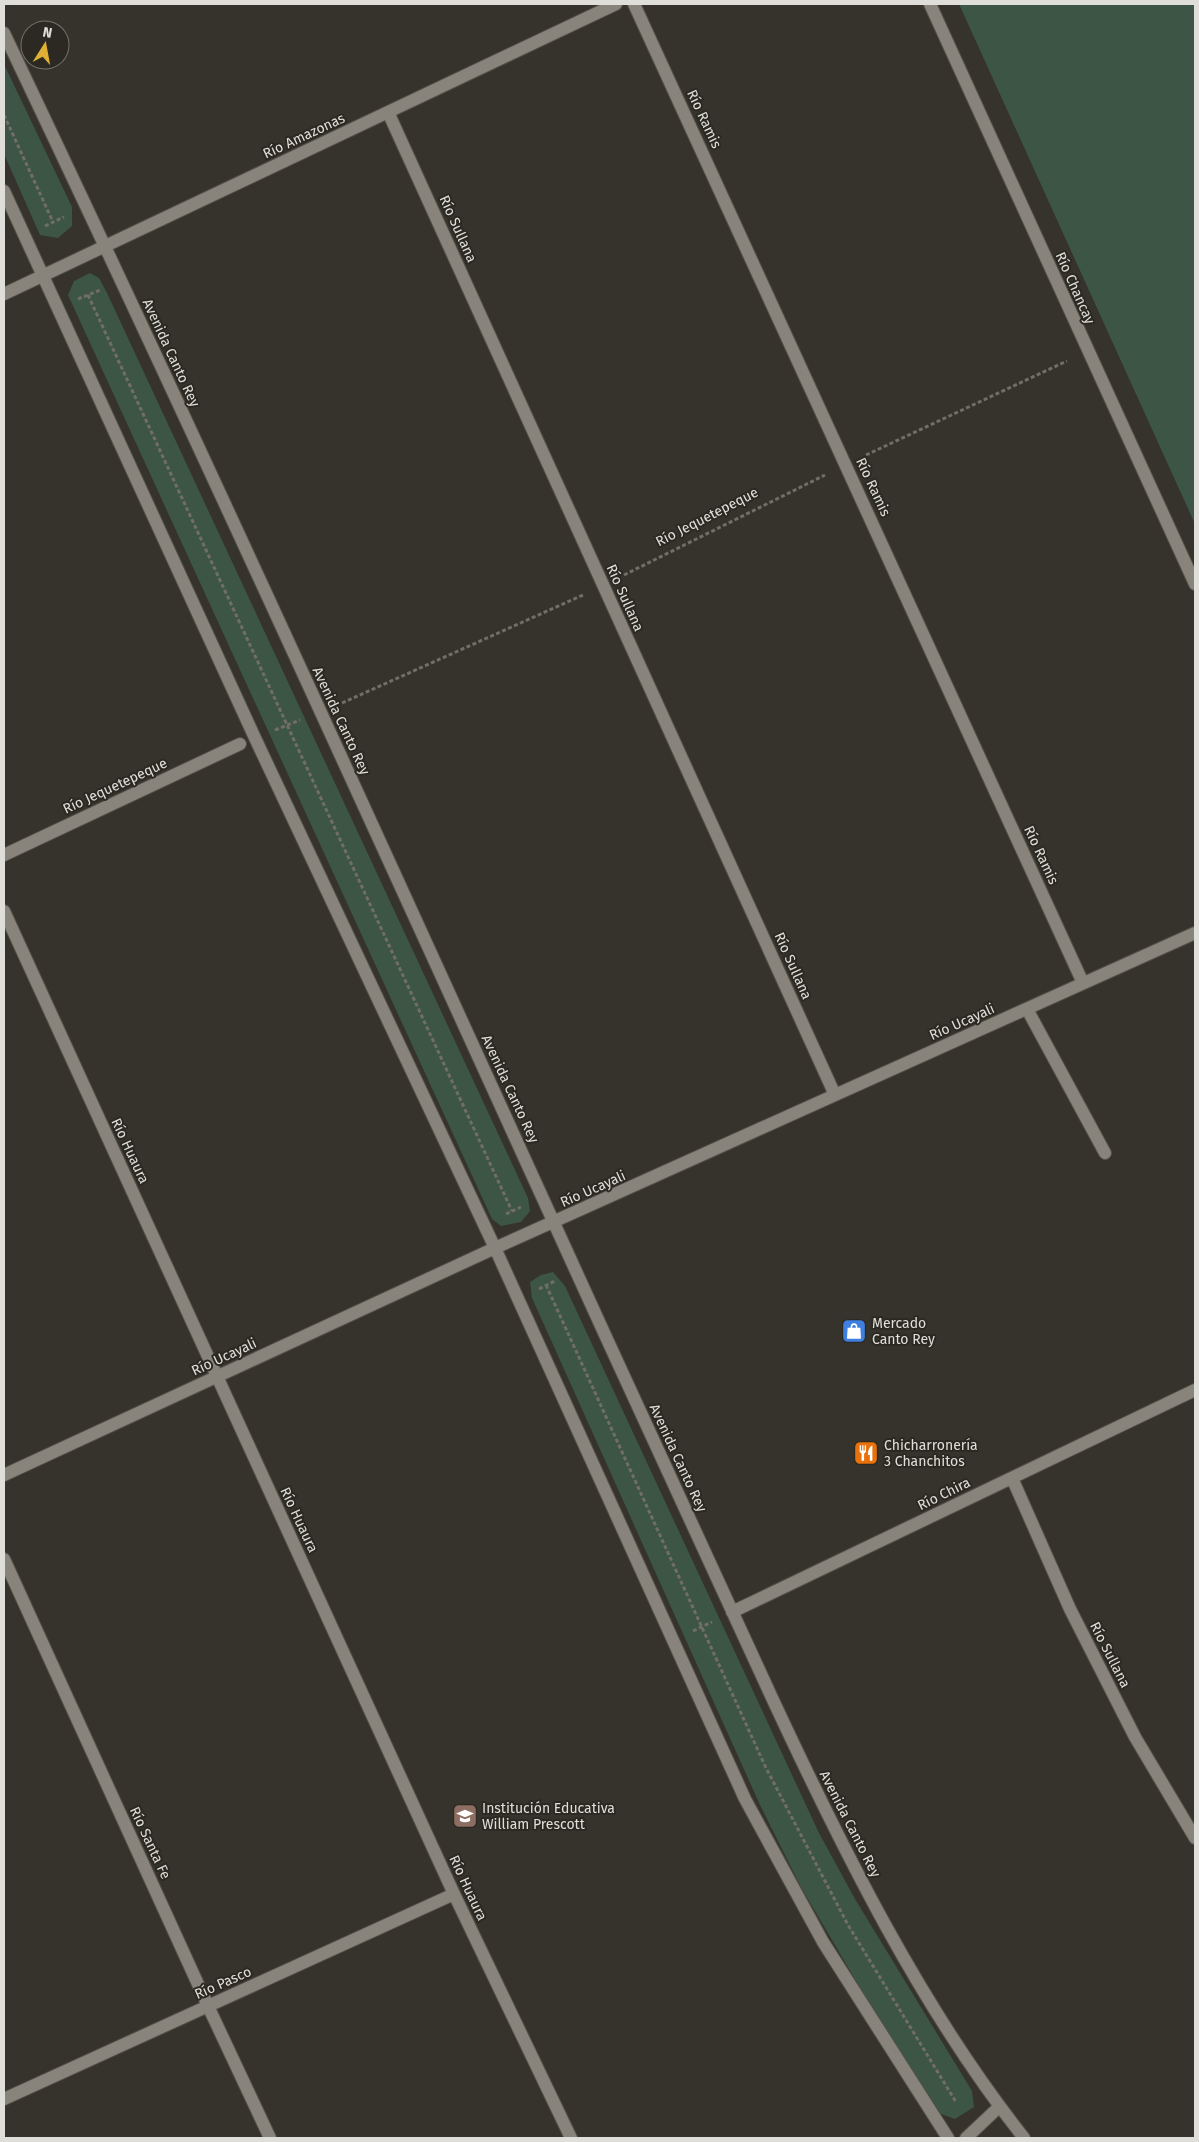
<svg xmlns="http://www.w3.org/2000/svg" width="1199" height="2142" font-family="'Fira Sans',sans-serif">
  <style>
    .green { fill: #3d5544 }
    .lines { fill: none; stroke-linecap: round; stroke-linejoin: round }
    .minor-casing { stroke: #54514a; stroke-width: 14 }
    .path { stroke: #706e67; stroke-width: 3; stroke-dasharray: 4 2.5; stroke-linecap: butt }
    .minor { stroke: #88847b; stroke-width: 12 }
    .labels { text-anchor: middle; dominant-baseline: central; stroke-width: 4; stroke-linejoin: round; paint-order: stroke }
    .street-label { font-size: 14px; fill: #e0ded9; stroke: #2b2921 }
    .poi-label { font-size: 14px; fill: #e0ded9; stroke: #2b2921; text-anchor: start }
  </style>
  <rect width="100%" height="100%" fill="#35332b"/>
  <path class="green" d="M959 4H1195V524Z
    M4 64 72 207V226L58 238 40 235 4 154Z
    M90 273 99 278 107 293 528 1198 530 1211 521 1222 501 1226 492 1219 68 295 74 281Z
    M553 1272 565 1286 819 1833 855 1899 972 2091 974 2107 955 2119 941 2114 882 2025 802 1889 760 1805 532 1298 530 1282 541 1275Z"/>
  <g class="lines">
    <defs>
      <path id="minor" d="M634 4 1083 983
        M930 4 1195 584
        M4 33C210 465 407 901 606 1337 661 1458 717 1579 773 1700 843 1850 921 2008 1024 2138
        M388 112 835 1095
        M4 191 255 738 495 1248 745 1799 823 1942 948 2138
        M4 294 616 4
        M4 855 240 744
        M4 911 454 1894 571 2138
        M1027 1009 1105 1153
        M4 1475 495 1248 1195 933
        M1012 1478 1070 1609 1135 1737 1195 1838
        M4 1559 208 2006 270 2138
        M732 1612 1195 1390
        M4 2099 454 1894
        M966 2138 999 2107"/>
    </defs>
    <use href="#minor" class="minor-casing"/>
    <path class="path" d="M4 115 53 222
      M45 226 64 217
      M88 295 512 1211
      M78 299 100 290
      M866 455 1067 361
      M624 575 825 475
      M342 703 583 595
      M275 730 300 720
      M506 1214 521 1207
      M546 1285 766 1768 848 1925 956 2102
      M539 1289 555 1281
      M693 1631 712 1622"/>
    <use href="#minor" class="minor"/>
  </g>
  <defs>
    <symbol id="shop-square" viewBox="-11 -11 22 22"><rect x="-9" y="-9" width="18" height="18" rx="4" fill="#3f7fe0" stroke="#2b2921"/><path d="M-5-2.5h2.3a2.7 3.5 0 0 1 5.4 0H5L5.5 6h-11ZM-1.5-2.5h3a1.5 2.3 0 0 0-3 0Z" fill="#fff"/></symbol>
    <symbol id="restaurant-square" viewBox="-11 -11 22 22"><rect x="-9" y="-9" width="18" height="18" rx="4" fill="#e8710a" stroke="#2b2921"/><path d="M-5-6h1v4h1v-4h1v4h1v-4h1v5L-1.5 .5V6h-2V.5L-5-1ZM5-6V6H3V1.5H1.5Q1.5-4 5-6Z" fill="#fff"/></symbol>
    <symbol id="school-square" viewBox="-11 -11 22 22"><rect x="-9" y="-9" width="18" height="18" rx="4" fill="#8d6e63" stroke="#2b2921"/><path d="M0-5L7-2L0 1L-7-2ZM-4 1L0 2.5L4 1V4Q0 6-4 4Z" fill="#fff"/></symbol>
  </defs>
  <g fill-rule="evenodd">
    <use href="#shop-square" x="840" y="1317" width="28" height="28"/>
    <use href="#restaurant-square" x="852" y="1439" width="28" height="28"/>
    <use href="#school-square" x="451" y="1802" width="28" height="28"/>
  </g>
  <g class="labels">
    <g class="street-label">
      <text transform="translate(704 119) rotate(65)">Río Ramis</text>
      <text transform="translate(304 136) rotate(-25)">Río Amazonas</text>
      <text transform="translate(458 229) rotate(66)">Río Sullana</text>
      <text transform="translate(1075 288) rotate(66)">Río Chancay</text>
      <text transform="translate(171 353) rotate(65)">Avenida Canto Rey</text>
      <text transform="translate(873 487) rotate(65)">Río Ramis</text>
      <text transform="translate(707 517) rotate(-27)">Río Jequetepeque</text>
      <text transform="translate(625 598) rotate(66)">Río Sullana</text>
      <text transform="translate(341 721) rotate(65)">Avenida Canto Rey</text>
      <text transform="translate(115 786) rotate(-25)">Río Jequetepeque</text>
      <text transform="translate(1041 855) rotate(65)">Río Ramis</text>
      <text transform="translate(793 966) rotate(66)">Río Sullana</text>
      <text transform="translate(962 1022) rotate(-24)">Río Ucayali</text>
      <text transform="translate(510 1089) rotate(65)">Avenida Canto Rey</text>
      <text transform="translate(130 1151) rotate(65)">Río Huaura</text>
      <text transform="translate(593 1189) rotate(-24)">Río Ucayali</text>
      <text transform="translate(224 1357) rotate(-25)">Río Ucayali</text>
      <text transform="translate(678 1458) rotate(65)">Avenida Canto Rey</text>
      <text transform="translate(944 1494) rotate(-26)">Río Chira</text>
      <text transform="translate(299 1520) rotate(65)">Río Huaura</text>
      <text transform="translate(1110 1655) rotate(63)">Río Sullana</text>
      <text transform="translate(850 1824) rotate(63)">Avenida Canto Rey</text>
      <text transform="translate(150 1843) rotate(65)">Río Santa Fe</text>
      <text transform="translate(468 1888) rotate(65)">Río Huaura</text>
      <text transform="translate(223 1983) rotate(-24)">Río Pasco</text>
    </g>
    <g class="poi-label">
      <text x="872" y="1323">Mercado<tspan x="872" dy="16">Canto Rey</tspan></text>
      <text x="884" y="1445">Chicharronería<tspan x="884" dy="16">3 Chanchitos</tspan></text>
      <text x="482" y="1808">Institución Educativa<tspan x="482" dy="16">William Prescott</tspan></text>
    </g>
  </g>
  <rect width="1199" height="2142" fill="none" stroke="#e0ded9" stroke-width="10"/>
  <g transform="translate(45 45) rotate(11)"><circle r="24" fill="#2b2921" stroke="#73716b"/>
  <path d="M0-4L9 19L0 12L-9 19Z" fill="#dfb034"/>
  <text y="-8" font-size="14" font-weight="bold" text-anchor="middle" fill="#e0ded9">N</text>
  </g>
</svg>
